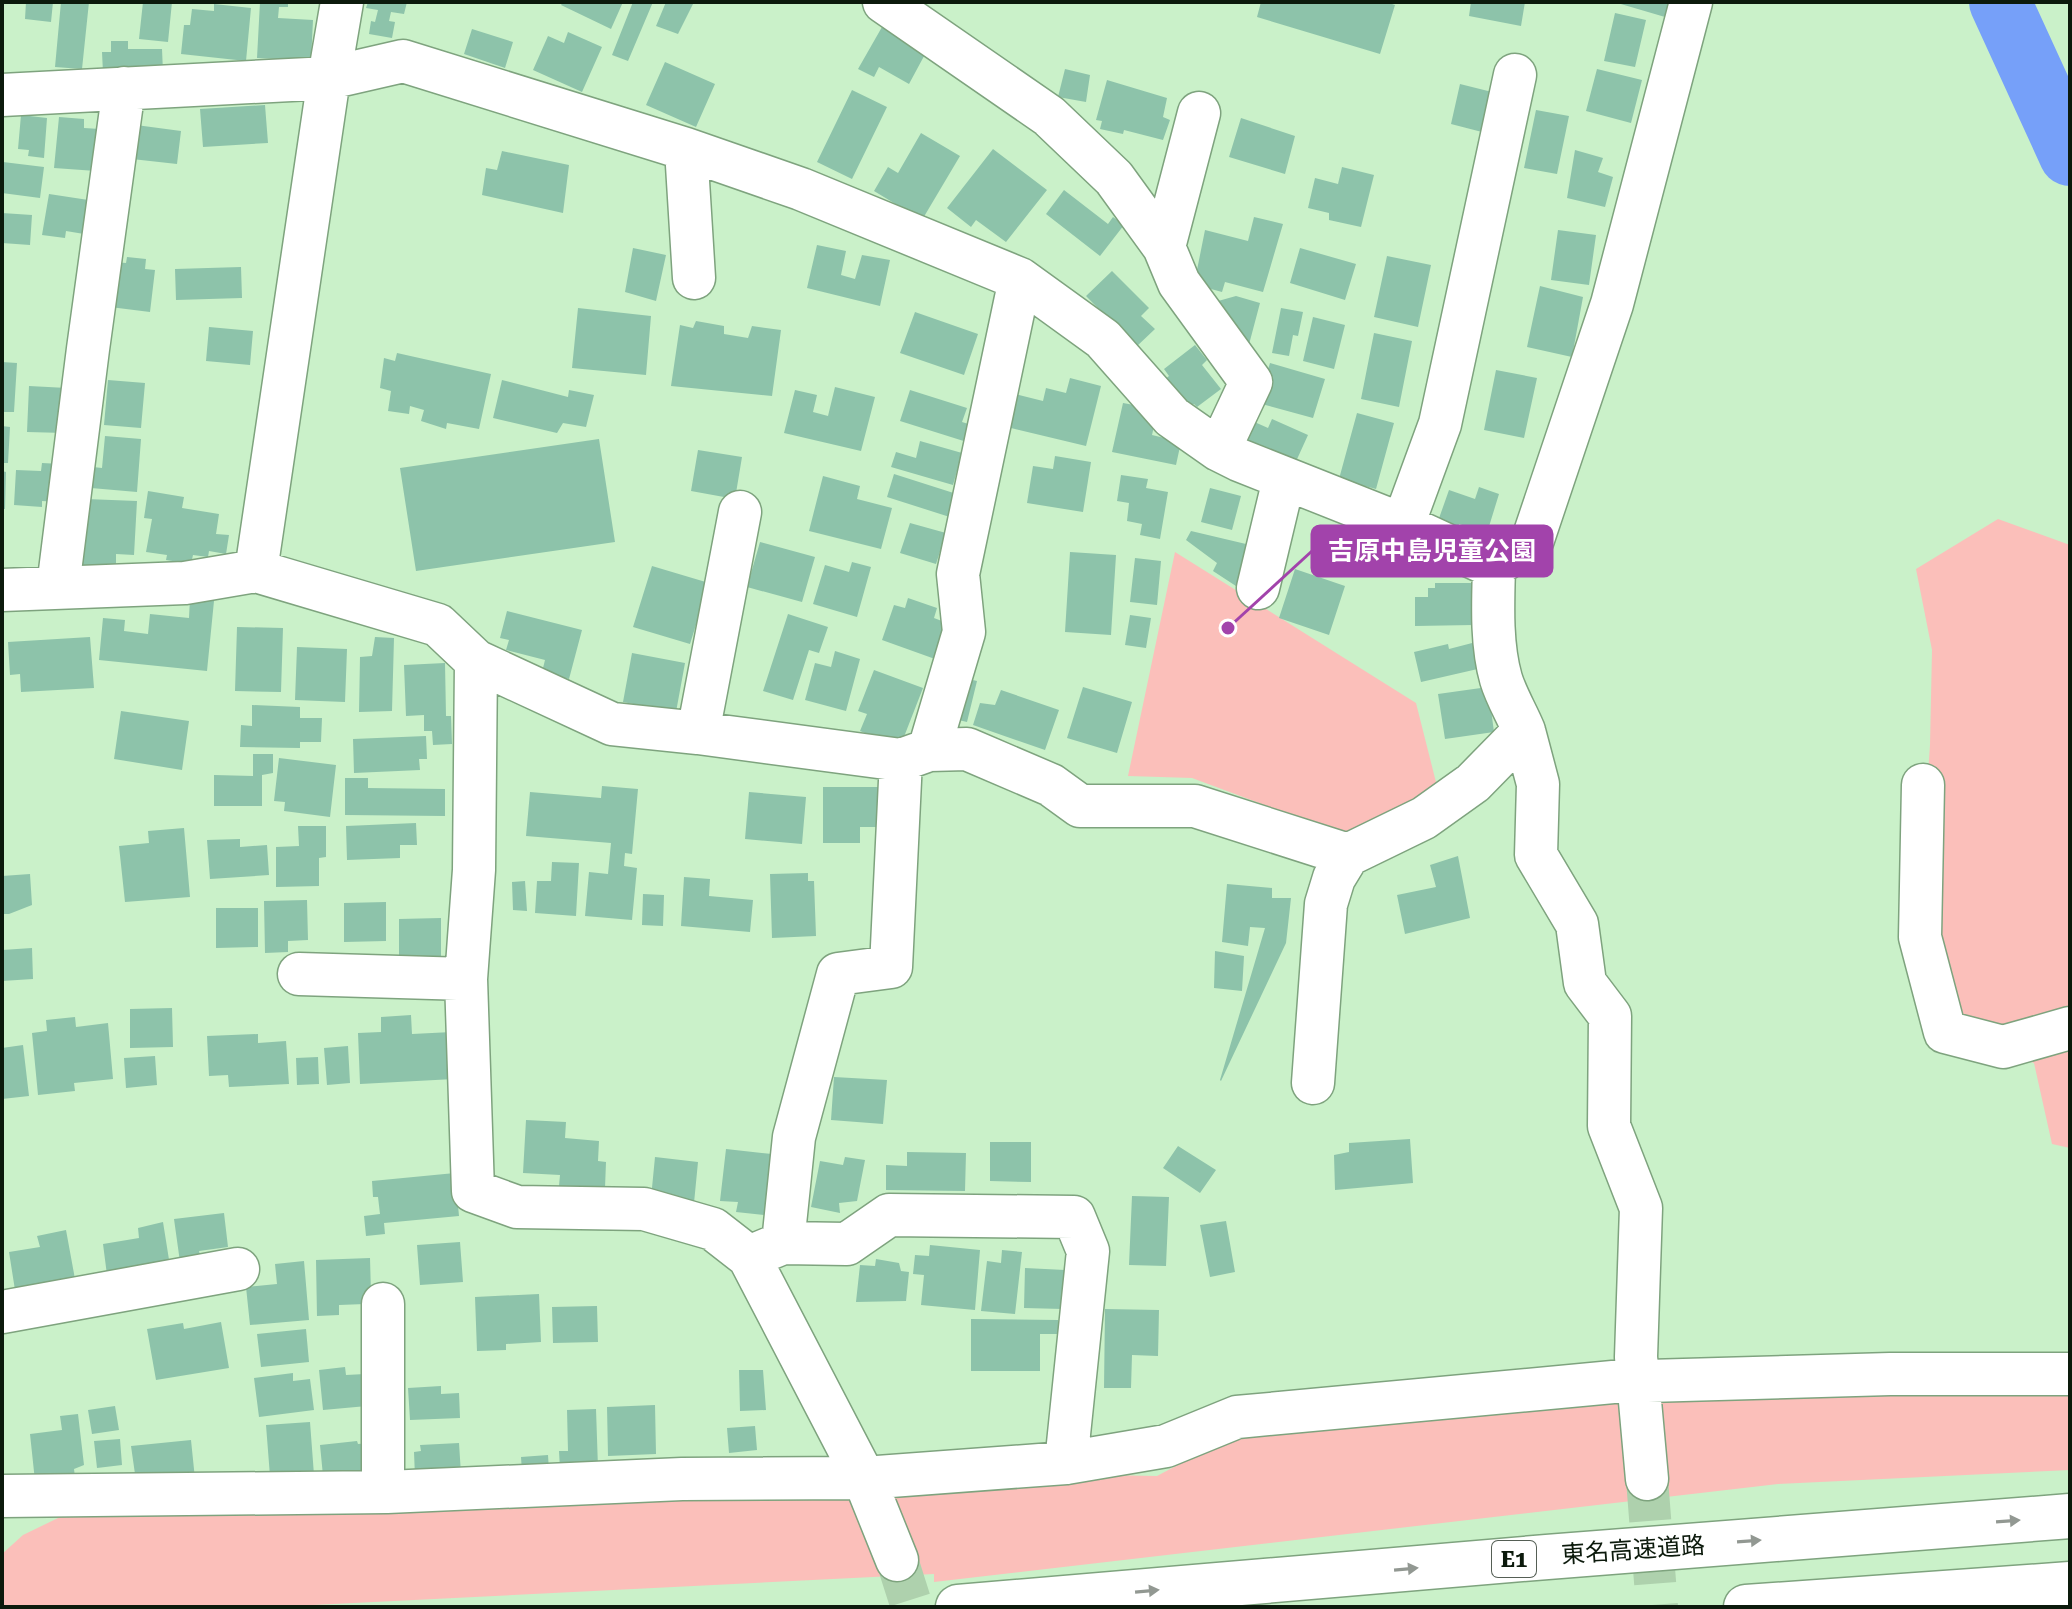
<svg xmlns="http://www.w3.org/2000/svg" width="2072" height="1609" font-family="'Roboto Serif','Noto Sans JP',serif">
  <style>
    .green { fill: #fbbfba }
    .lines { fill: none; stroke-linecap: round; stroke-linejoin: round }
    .river { stroke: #76a0f9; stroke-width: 62 }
    .building { fill: #8dc3aa }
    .minor-tunnel { stroke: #aed1ad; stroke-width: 42; stroke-dasharray: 42 21; stroke-linecap: butt }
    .minor-casing { stroke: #7ea37e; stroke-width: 45 }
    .highway-casing { stroke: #7ea37e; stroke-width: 47 }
    .minor { stroke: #fff; stroke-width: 42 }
    .highway { stroke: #fff; stroke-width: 44 }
    .oneway { fill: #929892 }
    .labels { text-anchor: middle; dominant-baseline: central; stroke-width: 6; stroke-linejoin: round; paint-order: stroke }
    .shield { fill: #fff; stroke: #555f55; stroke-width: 2 }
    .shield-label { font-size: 22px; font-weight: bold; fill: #0c1a0c }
    .street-label { font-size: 24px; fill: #0c1a0c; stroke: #fff }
    .leader { fill: none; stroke: #a243ab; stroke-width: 3 }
    .callout-dot { fill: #a243ab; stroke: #fff; stroke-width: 3 }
    .callout { fill: #a243ab; stroke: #a243ab; stroke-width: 3 }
    .callout-label { font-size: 26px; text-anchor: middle; font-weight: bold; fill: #fff }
  </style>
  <rect width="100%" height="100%" fill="#caf1c9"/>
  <path class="green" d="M1998 519 2070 545V1148L2052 1144 2034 1063 1945 1032 1923 850 1930 745 1932 650 1916 569Z
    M1175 552 1416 703 1440 798 1350 837 1192 778 1128 776Z
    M2070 1386V1470L1778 1484 934 1582V1574L273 1607H2V1554L23 1535 87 1504 939 1472 1157 1476 1274 1414Z"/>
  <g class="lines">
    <path class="river" d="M2000 2 2070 155"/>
  </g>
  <path class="building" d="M26 2H53L51 22 25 19Z
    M61 2H89L82 69 55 67Z
    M143 2H172L168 42 139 39Z
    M260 2H288V7H279L278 18 313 20 311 61 257 58Z
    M368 2H407L404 14 391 12 389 21 395 22 392 38 369 34 371 21 375 22 378 10 366 8Z
    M563 2H623L611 29 561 5Z
    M633 2H653L628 61 612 55Z
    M666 2H694L678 34 656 26Z
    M1261 2H1386L1395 5 1380 54 1257 17Z
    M1471 2H1525L1521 26 1469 16Z
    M1614 2H1669L1665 17Z
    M214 4 251 8 246 61 181 54 184 25H190L192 9 214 11Z
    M1615 13 1646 20 1635 67 1604 61Z
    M886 20 930 45 909 84 879 67 874 77 858 69Z
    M472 29 513 42 505 68 464 54Z
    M568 32 602 47 582 92 533 70 548 36 564 43Z
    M111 41H128V49H162L163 72 103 73 102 52H111Z
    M665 62 715 84 696 127 646 105Z
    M1065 69 1090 75 1086 102 1058 97Z
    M1597 69 1642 80 1631 123 1586 111Z
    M1107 80 1167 98 1163 117 1170 120 1163 140 1124 130 1123 134 1100 129 1102 121 1096 120Z
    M1460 84 1492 92 1482 132 1451 124Z
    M852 90 887 107 852 179 817 162Z
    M265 105 268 143 203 147 200 109Z
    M1536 110 1569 116 1557 174 1524 168Z
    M21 115 47 118 44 158 28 156 29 150 18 149Z
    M59 117 84 119V128L100 129 96 171 54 168Z
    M1241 118 1295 136 1285 174 1229 157Z
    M136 125 181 131 177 164 132 159Z
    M921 133 960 156 922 220 874 191 888 167 898 173Z
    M993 149 1047 190 1006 242 976 220 971 227 947 208Z
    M1575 150 1603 158 1598 172 1613 177 1605 207 1567 198Z
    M502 151 569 165 563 213 482 195 486 168 497 170Z
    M3 162 44 167 40 198 2 193Z
    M1342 167 1374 175 1361 227 1329 220V213L1308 208 1315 178 1338 184Z
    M1064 190 1108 224 1113 217 1124 225 1100 256 1046 214Z
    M49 194 95 201 90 235 66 231 65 238 42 235Z
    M2 213 32 215 30 245 2 243Z
    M1254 217 1283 224 1263 292 1225 282 1222 292 1200 286 1202 277 1196 275 1205 230 1248 241Z
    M1558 230 1596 235 1589 285 1551 280Z
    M817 245 846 251 841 275 855 279 862 255 890 260 880 306 807 288Z
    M633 248 666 255 656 301 625 292Z
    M1300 248 1356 264 1345 300 1290 283Z
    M1387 256 1431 265 1418 327 1374 317Z
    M127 257 146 259 145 269 155 270 150 312 110 307 115 262 126 263Z
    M241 267 242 298 176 300 175 269Z
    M1112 271 1149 308 1141 316 1155 329 1136 347 1086 296Z
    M1540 286 1583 297 1572 357 1527 347Z
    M1236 296 1260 303 1247 352 1211 303Z
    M578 308 651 316 646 375 572 368Z
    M1281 308 1303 312 1298 336 1293 335 1289 356 1272 353Z
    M915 312 978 334 964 375 900 353Z
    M1313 317 1345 325 1334 369 1303 361Z
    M696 321 724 326V334L748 338 752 326 781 330 772 396 671 386 680 325 693 328Z
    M209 327 253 331 250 365 206 361Z
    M1374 333 1412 341 1399 407 1361 399Z
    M1195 345 1207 360 1202 365 1221 389 1197 407 1194 404 1187 409 1164 380 1169 376 1164 369Z
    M397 353 491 374 479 429 447 423 446 429 421 421 424 410 410 406 409 414 388 411 391 391 380 388 384 358 395 361Z
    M2 362 17 363 14 412H2Z
    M1270 363 1325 379 1313 418 1258 403Z
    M1496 370 1537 378 1524 438 1484 430Z
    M1070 378 1101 386 1086 446 1007 427 1015 394 1043 401 1046 388 1066 393Z
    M108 380 145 383 141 428 104 425Z
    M502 380 568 397 569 390 594 395 586 427 563 423 557 433 493 418Z
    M29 386 67 388 65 433 27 432Z
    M835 387 875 397 861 451 784 433 795 390 817 395 813 412 828 416Z
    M910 390 967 408 962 422 975 426 970 443 900 421Z
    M1123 403 1145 407 1156 417 1152 435 1181 442 1176 465 1112 452Z
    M1357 413 1394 423 1376 489 1339 479Z
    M1272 419 1308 435 1293 468 1239 444 1250 420 1268 428Z
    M2 426 10 427 8 463H2Z
    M105 436 141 439 137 492 91 488 93 467 102 468Z
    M599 439 615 542 416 571 400 468Z
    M920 441 962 453 953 485 891 467 896 452 916 458Z
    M698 450 742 457 735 499 691 491Z
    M1055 456 1091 462 1083 512 1027 503 1033 466 1053 469Z
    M42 463 61 464 58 502 42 501V507L14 505 16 470 41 471Z
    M2 471 6 472 5 509H2Z
    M894 474 963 496 956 519 887 497Z
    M1121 475 1148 479 1146 488 1168 492 1160 539 1140 535 1142 524 1127 521 1129 503 1117 501Z
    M823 476 860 486 857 499 892 508 881 549 809 531Z
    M1479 487 1499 494 1487 533 1459 524 1457 531 1437 524 1449 490 1475 499Z
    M1210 488 1241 496 1232 530 1201 522Z
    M148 491 184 497 182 508 219 514 216 534 229 535 226 554 209 551 208 557 193 555 191 564 166 560 167 555 146 552 152 519 144 518Z
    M86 499 137 501 134 555 116 554V572L70 570Z
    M910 523 946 533 936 564 900 553Z
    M1191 531 1246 544 1239 588 1213 571 1217 563 1186 540Z
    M760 542 815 557 802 602 747 587Z
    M1070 552 1116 555 1111 635 1065 632Z
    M1135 558 1161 561 1157 605 1130 602Z
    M852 562 871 567 857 617 813 604 825 565 849 572Z
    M652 566 709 583 690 644 633 627Z
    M1295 569 1345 586 1329 635 1279 618Z
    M1435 583H1473V625L1415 626V597H1428V588H1435Z
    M190 598 214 601 207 671 99 660 103 618 125 620 124 631 148 634 150 614 189 618Z
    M908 598 937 608 934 618 947 623 935 659 882 640 894 605 905 608Z
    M507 611 582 630 569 679 542 672 545 660 506 650 509 640 500 638Z
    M788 614 828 627 819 653 809 650 793 700 763 691Z
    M1130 615 1151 618 1146 648 1125 645Z
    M237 627 283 628 281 692 235 691Z
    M90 637 94 688 21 692 20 674 10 675 8 642Z
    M375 637 394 638 392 711 359 712 360 657 372 656Z
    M1476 642 1482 668 1421 682 1414 652 1448 644 1449 649Z
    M297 647 347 649 345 702 295 700Z
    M835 651 860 659 846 711 805 700 815 663 831 667Z
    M632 653 685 663 676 712 623 702Z
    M445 663 446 716H451L452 744 433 745 432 731H424V715L406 716 404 665Z
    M874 670 923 688 900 747 860 731 867 714 858 711Z
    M956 676 977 681 967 722 946 717Z
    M1083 687 1132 702 1117 753 1067 738Z
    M1488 687 1494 732 1445 739 1438 694Z
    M1001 690 1059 710 1045 750 973 725 980 703 995 705Z
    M252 705 300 707V718H322L321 742H300V748L240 747 241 725 252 726Z
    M121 711 189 721 182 770 114 759Z
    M426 736 427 759H419L420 770 354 773 353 739Z
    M253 754H273V773L262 775V806H214V775L253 776Z
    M279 758 336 765 330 817 284 811 285 802 274 801Z
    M345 778H368V788L445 789V816L345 815Z
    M602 786 638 789 632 854 625 853 624 866 637 868 632 920 585 916 589 872 608 874 611 843 526 836 530 792 601 798Z
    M823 787H880V827H860V843H823Z
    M749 792 806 797 802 844 745 839Z
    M416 823 417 845H400V858L347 860 346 826Z
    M298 826H326V857L319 858V886L276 887V847L299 846Z
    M184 828 190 897 125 902 119 846 149 843 148 831Z
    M240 839V847L267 845 269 875 210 879 207 840Z
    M1458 856 1470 918 1405 934 1397 895 1436 887 1430 865Z
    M552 862 579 863 576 916 535 913 537 881H551Z
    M808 873V881H814L816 936 772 938 770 874Z
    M30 874 32 905 9 914H2V876Z
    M684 877 710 879 709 896 753 900 750 932 681 926Z
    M525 881 527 911 513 910 512 882Z
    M1227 884 1272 888V898H1291L1286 943 1221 1081 1220 1080 1265 928 1250 927 1248 946 1222 942Z
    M643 894 664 895 663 926 642 925Z
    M307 900 308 940 288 941V952L265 953 264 901Z
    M386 902V941L344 942V903Z
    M216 908H258V947L216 948Z
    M441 918V957L399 959V919Z
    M32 948 33 979 2 981V950Z
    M1215 951 1244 956 1242 991 1214 988Z
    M172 1008 173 1047 130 1048V1009Z
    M411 1015 412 1034 452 1032 454 1079 360 1084 358 1033 381 1032V1017Z
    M75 1017 76 1027 108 1023 113 1079 74 1083 75 1091 38 1095 32 1033 47 1031 46 1020Z
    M258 1034V1043L286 1041 289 1084 229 1087 228 1075 209 1076 207 1036Z
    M23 1045 29 1096 2 1099V1048Z
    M348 1046 350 1083 327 1085 324 1048Z
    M155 1056 157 1085 126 1088 124 1058Z
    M318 1057 319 1084 297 1085 296 1058Z
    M834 1077 887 1080 883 1124 831 1120Z
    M526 1120 566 1122 565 1138 599 1141 598 1161 606 1162 605 1188 559 1186 560 1175 523 1173Z
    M1410 1139 1413 1183 1335 1190 1334 1155 1349 1152V1143Z
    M990 1142H1031V1182L990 1181Z
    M1178 1146 1216 1170 1200 1193 1163 1168Z
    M726 1149 772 1154 765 1215 736 1212 738 1202 720 1201Z
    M907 1152 966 1153 965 1191 886 1190V1165L907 1166Z
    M655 1157 698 1162 694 1203 651 1198Z
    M845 1157 865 1160 857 1201 839 1203 840 1213 811 1207 820 1161 843 1165Z
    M455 1173 459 1216 384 1223 385 1234 366 1236 364 1216 380 1214 378 1197H373L372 1181Z
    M1132 1196 1169 1197 1166 1266 1129 1265Z
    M224 1213 228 1247 199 1251 201 1259 180 1262 174 1219Z
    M1226 1221 1235 1272 1210 1277 1200 1225Z
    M163 1222 170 1266 107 1275 103 1244 139 1238 138 1228Z
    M66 1230 75 1279 15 1290 9 1252 40 1247 37 1236Z
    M460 1242 463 1282 420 1285 417 1245Z
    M930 1245 980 1250 975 1310 921 1305 924 1275 913 1274 915 1255 929 1256Z
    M1002 1250 1022 1252 1015 1314 981 1311 987 1261 1001 1263Z
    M370 1258 371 1294 364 1295 365 1304 339 1305V1315L317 1316 316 1260Z
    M876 1259 899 1263 901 1271 909 1272 906 1301 856 1302 860 1265 875 1266Z
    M304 1261 309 1320 250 1325 246 1287 277 1284 275 1264Z
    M1025 1268 1065 1270 1063 1309 1024 1308Z
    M539 1294 541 1342 506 1344V1350L477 1351 475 1297Z
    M597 1306 598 1342 553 1343 552 1307Z
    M1105 1309 1159 1310 1158 1356 1132 1355 1131 1388H1104Z
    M971 1319 1058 1320V1334H1040V1371H971Z
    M221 1322 229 1368 156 1380 147 1329 183 1323 184 1329Z
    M306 1329 309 1362 261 1367 257 1334Z
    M345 1367 346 1375 365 1374 367 1406 323 1410 319 1370Z
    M739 1370H763L766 1410 740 1411Z
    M293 1373V1381L310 1379 314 1410 259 1417 254 1378Z
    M441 1386V1394L459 1393 460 1418 410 1420 408 1388Z
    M655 1405 656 1454 608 1456 607 1407Z
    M115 1406 119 1430 92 1434 88 1410Z
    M596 1409 598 1468 560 1469 559 1451H568L567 1410Z
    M78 1414 84 1465 74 1469 75 1477 35 1481 30 1434 62 1430 60 1416Z
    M310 1422 314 1475 271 1489 266 1425Z
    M755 1426 757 1450 729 1453 727 1428Z
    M120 1439 122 1465 97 1468 94 1441Z
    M191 1440 195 1479 149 1484 148 1472 135 1474 131 1446Z
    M357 1441 358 1444 370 1443 373 1471 324 1486 320 1445Z
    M459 1443 461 1474 415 1477 414 1452 421 1451 420 1445Z
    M548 1455 549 1471 522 1472 521 1457Z"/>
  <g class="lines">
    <path class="minor-tunnel" d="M1647 1479 1657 1607
      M897 1560 912 1607"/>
    <defs>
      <path id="minor" d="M884 2 1049 116 1114 178 1164 247 1179 283 1251 382 1219 450
        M2 95 329 78 403 61 686 149 801 189 1020 279 1103 339 1172 417 1219 450 1239 460 1403 525 1494 567
        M686 149 694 278
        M1164 247 1199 113
        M1403 525 1440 424 1515 75
        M256 571 329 78 342 2
        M58 587 88 349 124 88
        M1258 588 1284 479
        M2 590 185 583 256 571 438 625 476 661 612 724 698 733 901 760 929 750 967 749 1051 785 1080 806H1195L1348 855 1424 818 1473 783 1524 731C1517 714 1506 696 1501 679 1491 644 1493 603 1494 567L1533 539 1612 304 1691 2
        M476 661 474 870 466 979 473 1191 517 1207 644 1209 713 1229 749 1257 864 1478 897 1560
        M1524 731 1538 784 1536 855 1577 924 1585 983 1610 1016 1609 1126 1641 1208 1636 1357 1647 1479
        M698 733 740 512
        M929 750 964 632 958 574 1020 279
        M1923 785 1920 937 1945 1032 2003 1047 2070 1028
        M299 974 466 979
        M1313 1083 1326 904 1334 878 1348 855
        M783 1243 847 1244 889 1215 1074 1217 1088 1251 1066 1463
        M749 1257 783 1243 794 1137 838 974 891 967 901 760
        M383 1304V1492
        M2 1312 238 1269
        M2 1496 387 1492 682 1479 864 1478 1066 1463 1166 1446 1237 1417 1613 1382 1890 1374H2070"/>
      <path id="highway" d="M958 1607 1547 1557 2070 1516
        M1746 1607 2070 1584"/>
    </defs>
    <use href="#minor" class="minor-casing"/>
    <use href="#highway" class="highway-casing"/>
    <use href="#minor" class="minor"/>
    <use href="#highway" class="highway"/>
  </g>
  <defs><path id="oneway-solid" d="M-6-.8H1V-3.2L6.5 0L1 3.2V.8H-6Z" transform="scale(2)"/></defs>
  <g class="oneway">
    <use href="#oneway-solid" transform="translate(2008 1521) rotate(-4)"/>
    <use href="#oneway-solid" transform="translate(1749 1541) rotate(-4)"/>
    <use href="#oneway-solid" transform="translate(1406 1569) rotate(-5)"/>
    <use href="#oneway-solid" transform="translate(1147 1591) rotate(-5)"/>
  </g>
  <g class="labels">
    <rect class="shield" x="1492" y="1541" width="44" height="36" rx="6"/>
    <g class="shield-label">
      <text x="1514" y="1559">E1</text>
    </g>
    <g class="street-label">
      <text transform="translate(1633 1550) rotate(-4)">東名高速道路</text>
    </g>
  </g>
  <path class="leader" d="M1228 628L1312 551"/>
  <circle class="callout-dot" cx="1228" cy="628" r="8"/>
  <rect class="callout" x="1312" y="526" width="240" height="50" rx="8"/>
  <g class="callout-label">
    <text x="1432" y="560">吉原中島児童公園</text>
  </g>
  <rect width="2072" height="1609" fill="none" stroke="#0c1a0c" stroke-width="8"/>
</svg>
